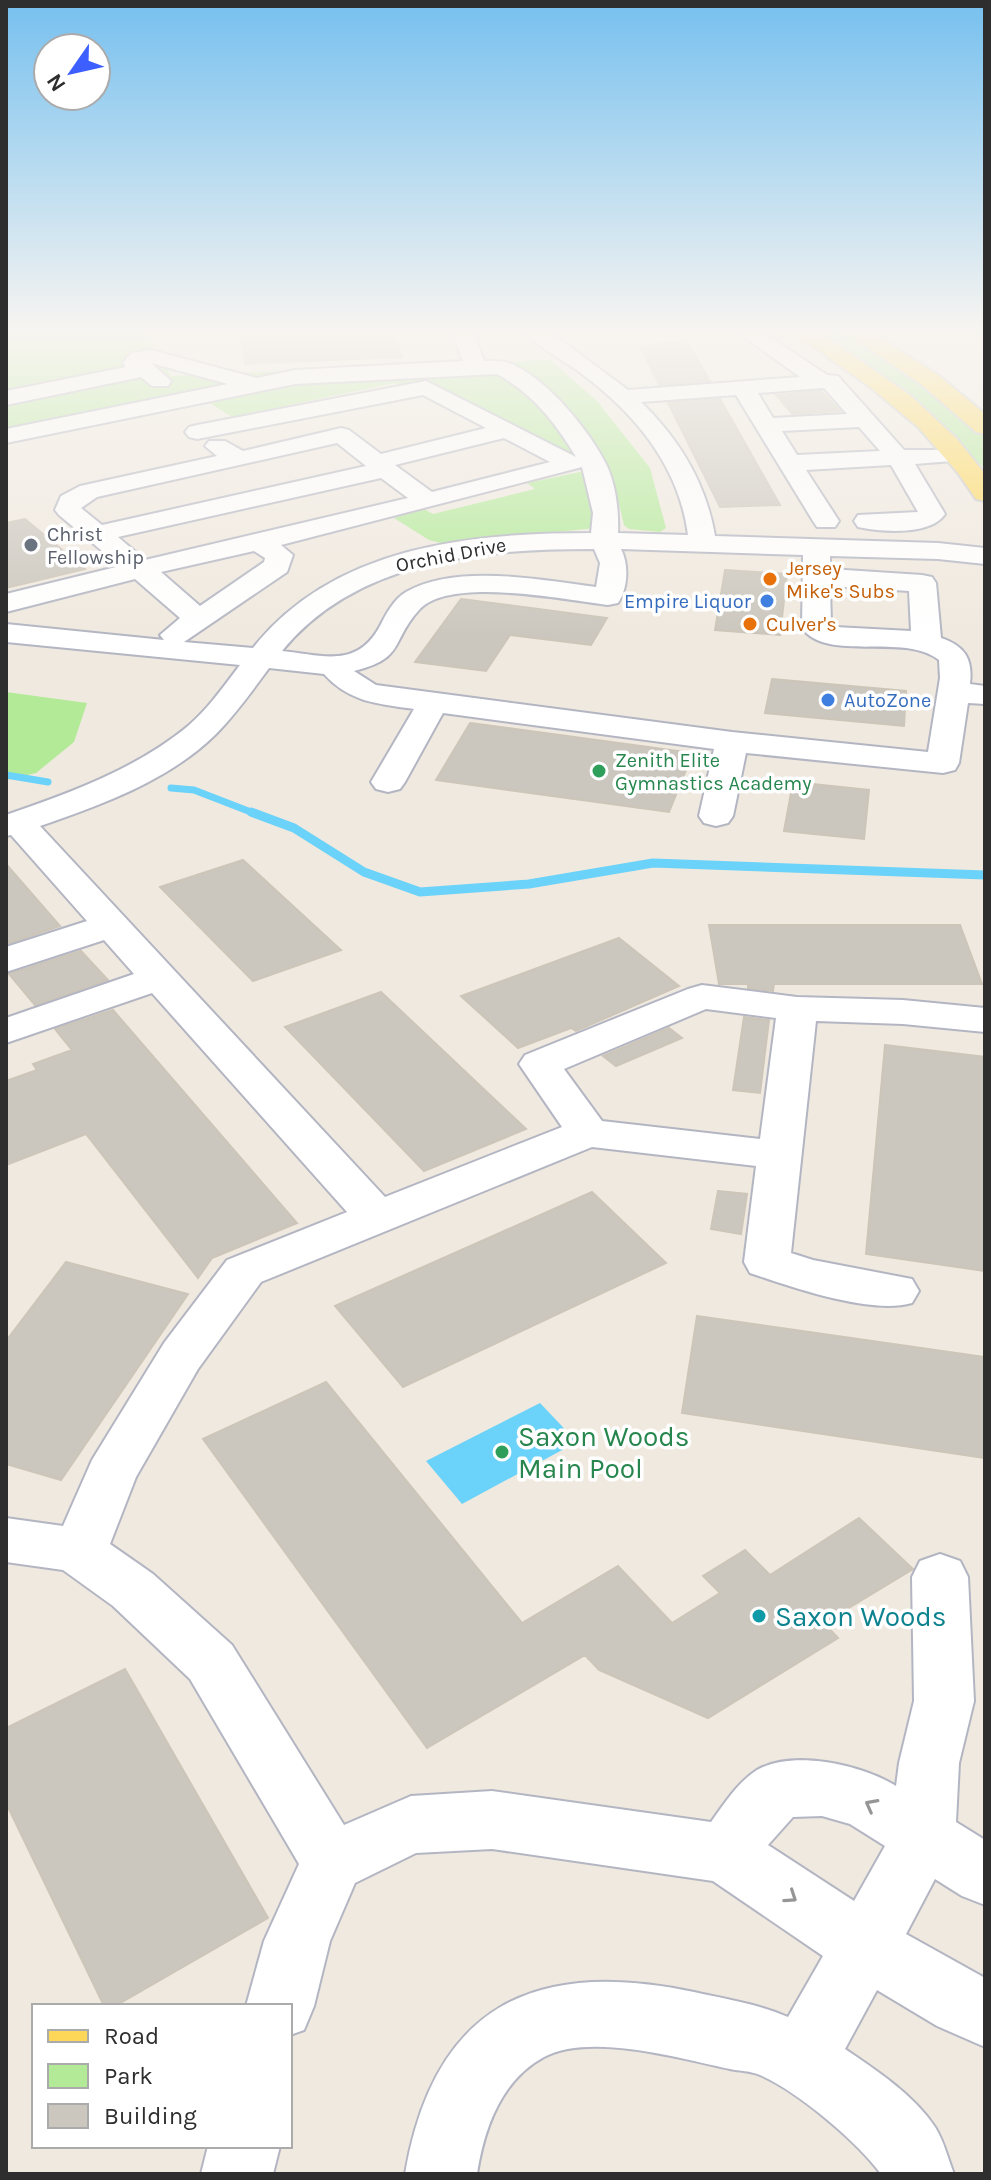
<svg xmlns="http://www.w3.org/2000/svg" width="991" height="2180" font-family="Karla,sans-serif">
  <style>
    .green { fill: #b3ea98 }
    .water { fill: #6bd2f9 }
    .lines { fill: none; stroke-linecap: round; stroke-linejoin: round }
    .stream-far1 { stroke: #6bd2f9; stroke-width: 7 }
    .stream { stroke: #6bd2f9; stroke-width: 9 }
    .building { fill: #cbc7be; stroke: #ccc5b8; stroke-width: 2 }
    .minor-casing { stroke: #b3b6c2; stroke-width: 4 }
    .major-casing { stroke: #c9c9c9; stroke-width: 4 }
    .minor { fill: #fff; fill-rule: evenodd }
    .major { fill: #fdd858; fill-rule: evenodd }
    .oneway { stroke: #969696 }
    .worship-dot { fill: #6b7280; stroke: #fff; stroke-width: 3 }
    .food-dot { fill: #e8710a; stroke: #fff; stroke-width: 3 }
    .shop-dot { fill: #3f7fe0; stroke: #fff; stroke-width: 3 }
    .leisure-dot { fill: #2e9e5b; stroke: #fff; stroke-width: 3 }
    .culture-dot { fill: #0f9aa8; stroke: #fff; stroke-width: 3 }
    .labels { text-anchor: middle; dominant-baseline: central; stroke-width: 7; stroke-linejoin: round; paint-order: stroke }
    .far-worship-label { font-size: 20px; fill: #5b616d; stroke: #fff; text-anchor: start }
    .far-street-label { font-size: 20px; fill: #2e2e2e; stroke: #fff }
    .far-food-label { font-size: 20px; fill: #c56008; stroke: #fff; text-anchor: start }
    .far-shop-label { font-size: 20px; fill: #366cbe; stroke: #fff; text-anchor: end }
    .far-leisure-label { font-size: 20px; fill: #27864d; stroke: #fff; text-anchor: start }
    .near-leisure-label { font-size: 28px; fill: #27864d; stroke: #fff; text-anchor: start }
    .near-culture-label { font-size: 28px; fill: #0d838f; stroke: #fff; text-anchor: start }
  </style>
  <rect width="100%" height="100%" fill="#f0e9df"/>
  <path class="green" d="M6 331H145L171 376 550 360 597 401 650 468 666 528 660 532 629 529 624 525 612 475 429 381 404 387 395 383 232 417 192 392 6 430Z
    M815 331C823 331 832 330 840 332 885 346 950 403 985 436V468C962 452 948 429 927 411 892 381 854 356 815 331Z
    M580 472 586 474 597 528 441 543 429 540 394 518 424 509 433 514 535 489 527 483Z
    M6 692 87 703 74 742 36 773 6 780Z"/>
  <path class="water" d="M540 1403 577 1442 462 1504 426 1461Z"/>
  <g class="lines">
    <path class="stream-far1" d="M6 775 48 782
      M171 788 194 790 256 814"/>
    <path class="stream" d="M251 812 294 828 364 872 420 892 529 884 653 863 985 875"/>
  </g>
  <path class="building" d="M239 331H393L402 357 245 364Z
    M687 341 710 381 659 385 640 346Z
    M821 391 840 411 792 414 776 395Z
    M720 399 780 505 720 507 668 403Z
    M25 519 85 569 6 588V523Z
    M725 570 787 574 780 635 715 630Z
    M461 599 607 618 591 645 510 635 486 671 415 662Z
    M772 679 906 691 904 726 765 713Z
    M470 723 693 753 669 812 436 780Z
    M793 782 869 790 864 839 784 831Z
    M243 860 341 950 253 981 160 887Z
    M6 864 60 926 6 944Z
    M709 925H960L982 984H774L773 991 748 988V984H719Z
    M619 938 679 986 576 1031 571 1028 518 1048 461 996Z
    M81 951 108 980 35 1005 9 974Z
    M381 992 526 1129 424 1171 285 1027Z
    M113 1010 297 1223 212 1258 198 1278 86 1134 6 1165V1081L37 1070 33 1064 72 1050 55 1029Z
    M744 1017 769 1020 760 1093 733 1090Z
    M669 1028 682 1038 616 1066 603 1056Z
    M885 1045 985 1057V1271L866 1254Z
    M718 1191 747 1194 741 1234 711 1229Z
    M592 1192 666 1263 403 1387 335 1306Z
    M66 1262 188 1294 61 1480 6 1464V1341Z
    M697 1316 985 1357V1458L682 1413Z
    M326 1382 522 1623 618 1566 672 1623 720 1593 703 1576 745 1550 770 1575 859 1518 913 1569 824 1623 838 1638 708 1718 599 1670 585 1655 427 1748 203 1439Z
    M125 1669 268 1918 115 2006H104L6 1803V1728Z"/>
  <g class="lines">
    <defs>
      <path id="minor" d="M452 331H473L484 361C492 361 501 360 509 363 546 377 590 431 607 466 616 486 619 512 618 533L688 535C679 465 634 412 578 371 562 359 537 347 524 331H549L628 390 800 377 736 331H761L827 375 838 376 904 450H965L968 455 965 460 915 464 945 514C930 536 882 532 858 527L854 521 858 515 918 512 891 465 806 470 839 521 835 527H817L813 521 736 395 641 402C680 440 706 483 715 536L938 543 985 548V564L938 559 830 556V569L922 575 932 577 936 583 941 638C965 646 973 659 970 684L985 686V704L968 703 959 763 955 770 943 773 746 753 733 816 728 823 716 826 704 823 699 816 714 749 443 713 405 782 400 789 388 792 376 789 371 782 414 709C378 704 349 702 324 674L269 668C252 691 235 715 215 735 168 781 101 805 40 826L385 1197 562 1127 519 1064 525 1055 688 989 702 985 797 997 903 1000 985 1008V1032L903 1024 816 1021 791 1253 813 1260 912 1279 919 1291 912 1303C871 1315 791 1287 750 1273L744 1262 756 1166 592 1147 261 1282 198 1369 136 1477 110 1544 153 1574 232 1645 344 1825 411 1796 492 1791 711 1822C724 1804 738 1782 757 1770 793 1749 863 1765 896 1786L899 1763 914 1701 912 1577 920 1561 940 1554 960 1561 968 1577 974 1701 959 1763 956 1822 985 1840V1905L962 1896 935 1879 906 1934 985 1978V2047L937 2026 877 1990 845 2049C876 2070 914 2095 935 2127 944 2141 948 2159 954 2174H881C857 2141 797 2091 760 2075 751 2071 739 2071 730 2069 682 2059 590 2032 544 2057 501 2080 484 2129 477 2174H405C434 2005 535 1958 694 1992 726 1999 758 2004 788 2017L823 1956 713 1881 492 1849 416 1853 355 1883 330 1941 314 2006 304 2030 290 2035V2006H246L264 1941 299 1864 190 1679 113 1606 63 1570 6 1562V1518L63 1526 92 1460 164 1343 227 1260 347 1212 152 993 6 1043V1018L134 974 104 940 6 972V947L87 921 11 835 6 836V815C70 793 136 769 188 726 208 709 224 686 240 665L6 642V624L164 640 160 635 180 618 135 579 6 612V594L120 566 59 515 55 510 61 496 80 486 217 456 205 446 209 441H225L243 451 341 428 349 430 381 454 486 428 423 395 197 439 189 437 185 432 189 427 197 425 426 381 576 457C556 423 532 393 497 374L295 384 6 443V429L228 384 151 363 171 381 168 386H152L141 377 6 405V391L126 367 123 363 131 353 151 350 257 378 295 370 463 361ZM824 388 847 414 773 418 758 393ZM859 427 880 451 797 455 782 431ZM504 438 550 462 432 492 395 465ZM337 443 366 466 102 525 81 508 97 497ZM582 467 593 513 591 533C469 533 334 546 253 648L184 642 287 572 293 555 281 545ZM381 478 408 498 145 560 118 537ZM594 549 600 563 596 587C541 580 456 563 406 592 394 599 386 614 380 626 357 669 322 655 282 651 357 559 483 549 594 549ZM621 549 803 555 802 628C827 663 904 632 939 660L940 678 928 752 732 732 376 685 354 671C406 658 390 642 419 610 449 576 566 600 608 605L618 603C628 588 629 565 621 549ZM254 551 265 558 264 562 200 606 161 572ZM830 586 909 591 911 631 835 627 831 624ZM706 1009 776 1018 760 1139 602 1121 564 1069ZM822 1816 850 1824 885 1846 854 1901 768 1845 793 1817Z
        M208 2146H280L273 2174H201Z"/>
      <path id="major" d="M791 331H818L911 396 957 439 985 474V501L976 499 958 473 918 427 870 387Z
        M843 331H869L938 375 985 414V434L976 432 922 385Z"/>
    </defs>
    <use href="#minor" class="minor-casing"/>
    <use href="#major" class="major-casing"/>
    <use href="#minor" class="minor"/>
    <use href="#major" class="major"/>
  </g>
  <defs><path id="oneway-chevron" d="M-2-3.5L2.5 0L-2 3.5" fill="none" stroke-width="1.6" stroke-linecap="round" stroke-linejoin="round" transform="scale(2)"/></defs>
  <g class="oneway">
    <use href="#oneway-chevron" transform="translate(871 1805) rotate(-152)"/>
    <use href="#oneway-chevron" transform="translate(791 1897) rotate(34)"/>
  </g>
  <linearGradient id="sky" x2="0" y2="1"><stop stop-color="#76c0ef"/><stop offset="0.52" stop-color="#f8f5f1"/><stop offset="1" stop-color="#f8f5f1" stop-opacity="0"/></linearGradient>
  <rect width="991" height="637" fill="url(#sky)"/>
  <circle class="worship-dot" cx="31" cy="545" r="8"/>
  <g class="food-dot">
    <circle cx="770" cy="579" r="8"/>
    <circle cx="750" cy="624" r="8"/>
  </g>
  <g class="shop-dot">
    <circle cx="767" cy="601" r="8"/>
    <circle cx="828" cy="700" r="8"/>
  </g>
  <g class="leisure-dot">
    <circle cx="599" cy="771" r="8"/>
    <circle cx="502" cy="1452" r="8"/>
  </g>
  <circle class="culture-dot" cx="759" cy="1616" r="8"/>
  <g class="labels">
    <g class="far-worship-label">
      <text x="47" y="534">Christ<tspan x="47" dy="23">Fellowship</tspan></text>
    </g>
    <g class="far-street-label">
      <text transform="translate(451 555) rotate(-11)">Orchid Drive</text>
    </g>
    <g class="far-food-label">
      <text x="786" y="568">Jersey<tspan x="786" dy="23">Mike's Subs</tspan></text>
      <text x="766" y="624">Culver's</text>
    </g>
    <g class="far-shop-label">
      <text x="751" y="601">Empire Liquor</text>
      <text x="844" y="700" text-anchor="start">AutoZone</text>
    </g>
    <g class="far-leisure-label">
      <text x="615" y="760">Zenith Elite<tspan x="615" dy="23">Gymnastics Academy</tspan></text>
    </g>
    <g class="near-leisure-label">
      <text x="518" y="1436">Saxon Woods<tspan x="518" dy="32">Main Pool</tspan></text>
    </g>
    <g class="near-culture-label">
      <text x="775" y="1616">Saxon Woods</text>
    </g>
  </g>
  <rect width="991" height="2180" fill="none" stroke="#2e2e2e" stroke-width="16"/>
  <rect x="32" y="2004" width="260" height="144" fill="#ffffff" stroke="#ababab" stroke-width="2"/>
  <rect x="48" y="2030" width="40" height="12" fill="#fdd858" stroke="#ababab" stroke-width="2"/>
  <text x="104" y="2044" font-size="24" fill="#2e2e2e">Road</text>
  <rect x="48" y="2064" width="40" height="24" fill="#b3ea98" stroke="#ababab" stroke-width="2"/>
  <text x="104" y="2084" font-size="24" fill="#2e2e2e">Park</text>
  <rect x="48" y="2104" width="40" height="24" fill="#cbc7be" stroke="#ababab" stroke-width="2"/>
  <text x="104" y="2124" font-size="24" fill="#2e2e2e">Building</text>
  <g transform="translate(72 72) rotate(236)"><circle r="38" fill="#ffffff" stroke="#ababab" stroke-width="2"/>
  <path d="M0-6L14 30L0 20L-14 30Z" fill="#3d5fff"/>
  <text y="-12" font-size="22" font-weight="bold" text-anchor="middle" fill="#2e2e2e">N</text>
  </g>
</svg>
